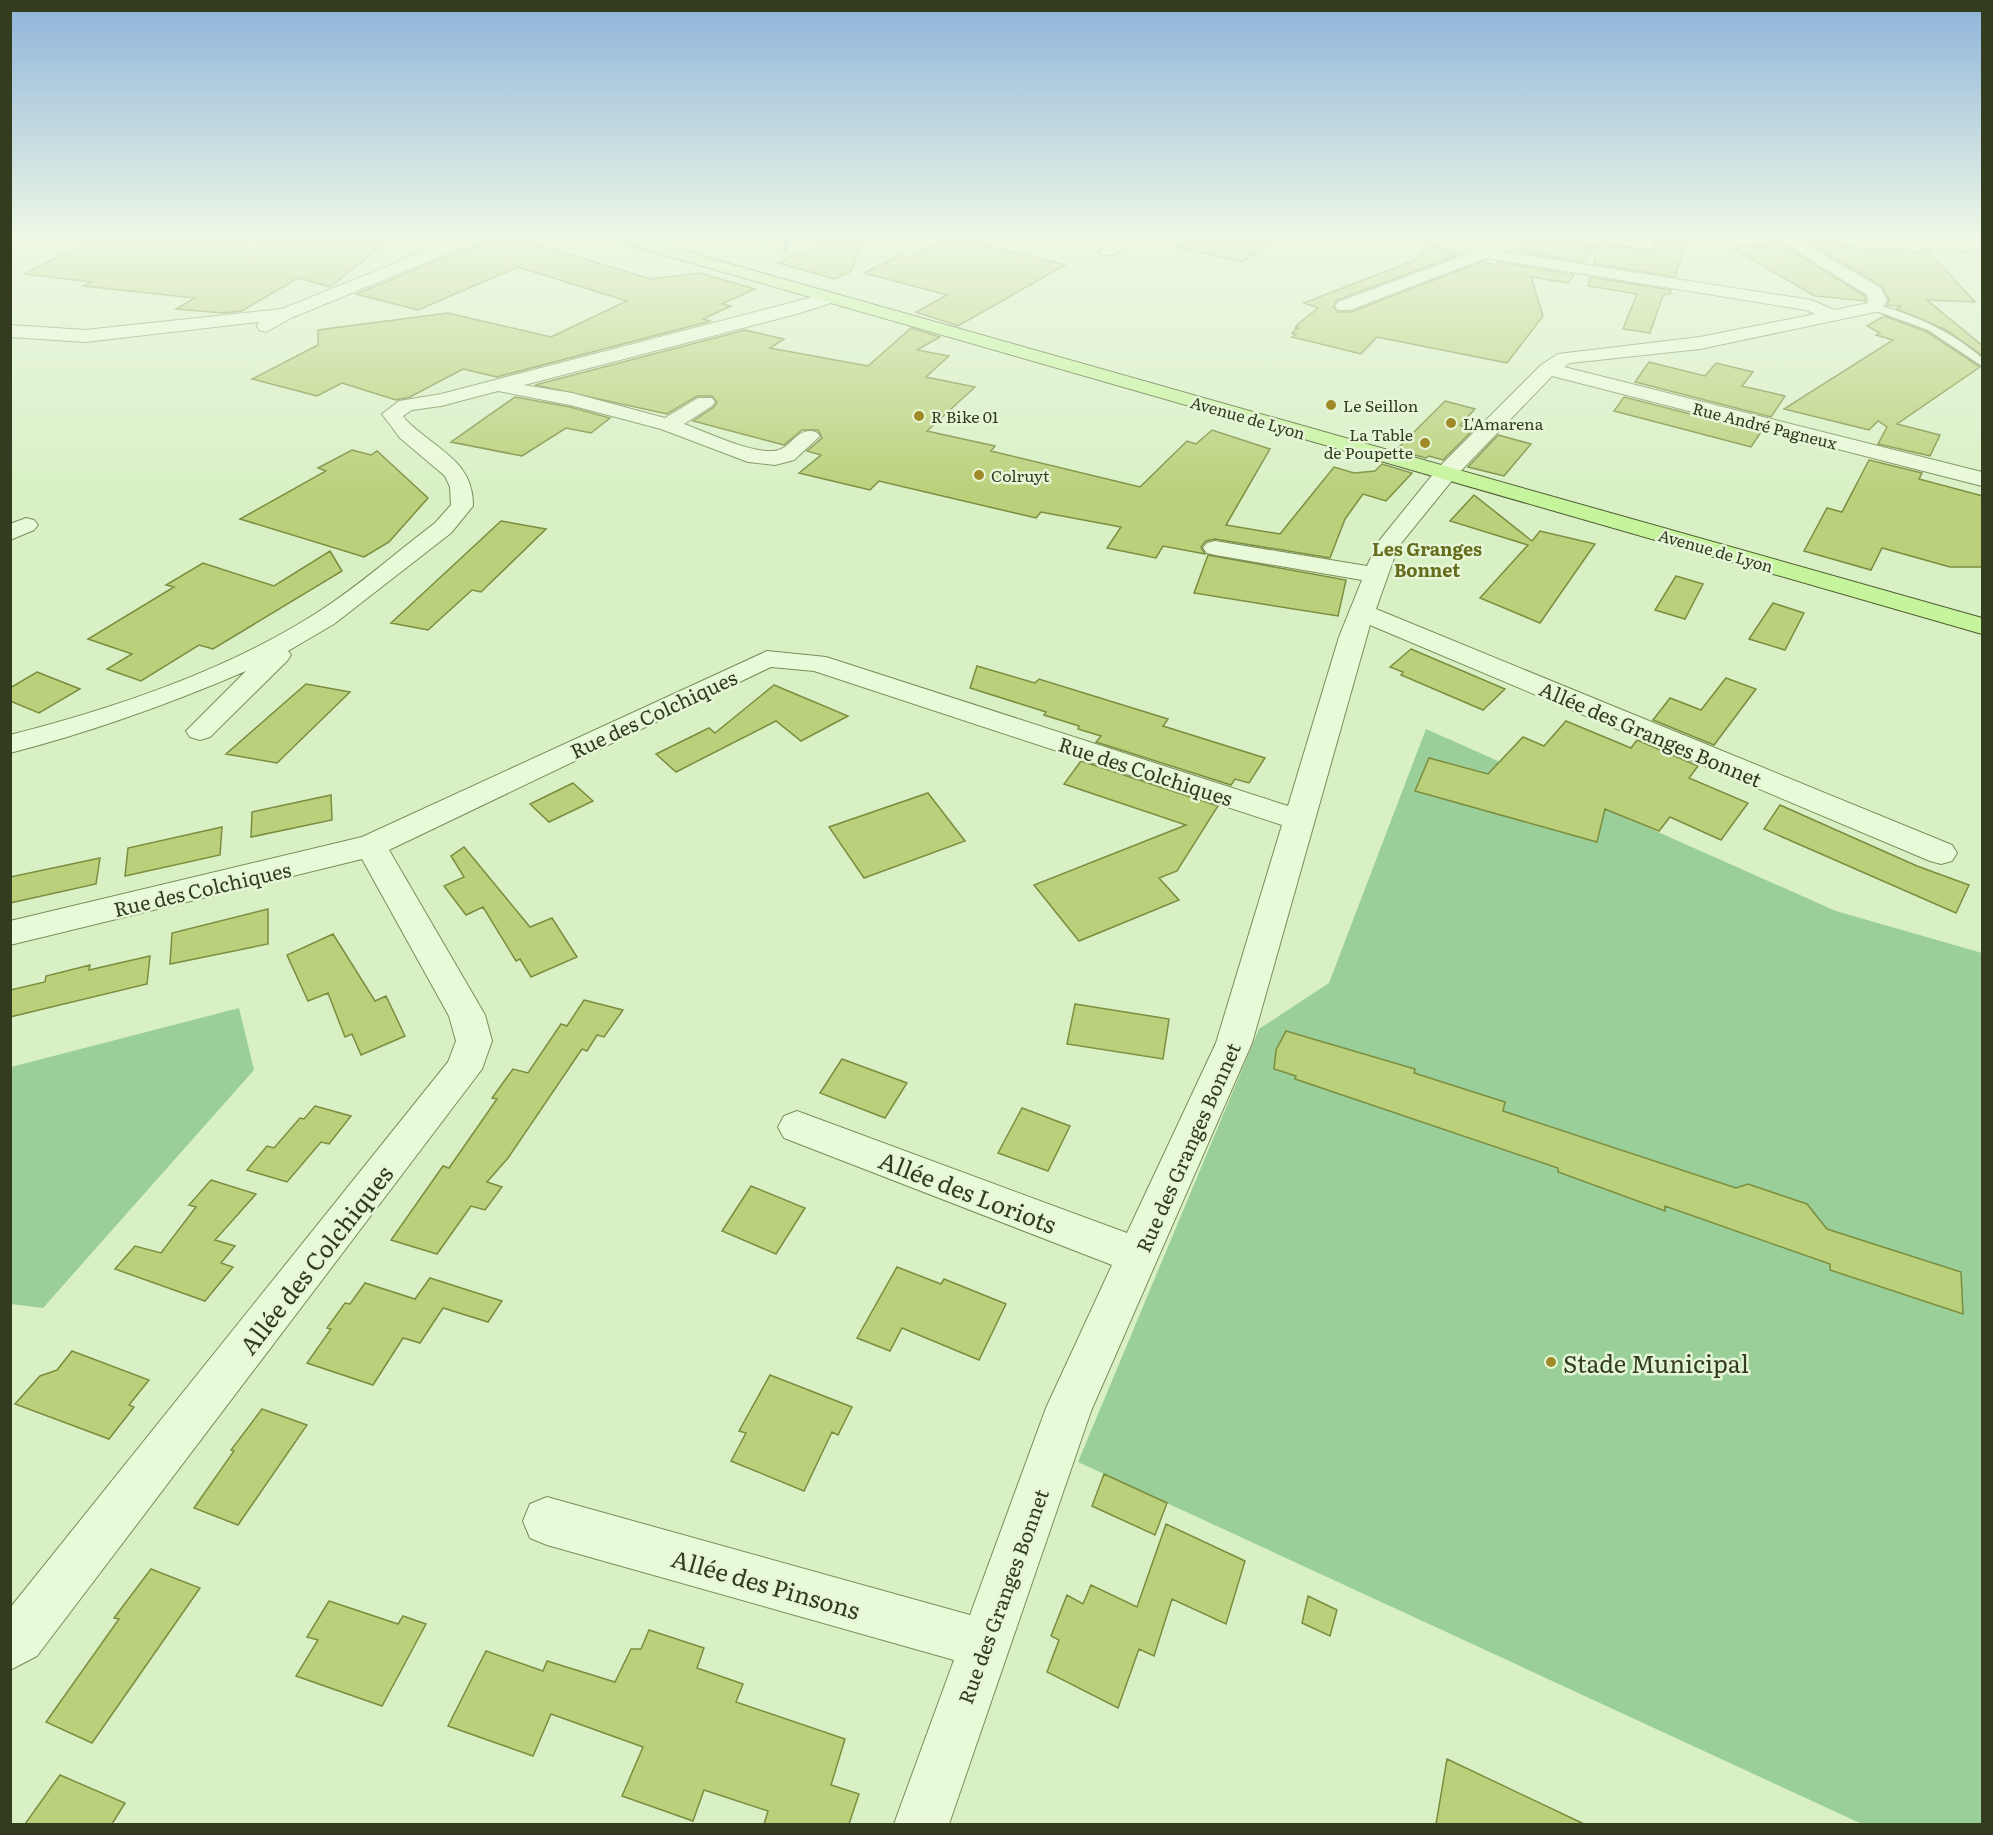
<svg xmlns="http://www.w3.org/2000/svg" width="1993" height="1835" font-family="Literata,serif">
  <style>
    .green { fill: #9bcf99 }
    .lines { fill: none; stroke-linecap: round; stroke-linejoin: round }
    .stream { stroke: #6d7d93; stroke-width: 5 }
    .building { fill: #bad07a; stroke: #7b8d3f; stroke-width: 1.5 }
    .lane-casing { stroke: #7a8d5a; stroke-width: 3 }
    .street-casing { stroke: #7a8d5a; stroke-width: 2 }
    .primary-casing { stroke: #4d5a2e; stroke-width: 2 }
    .lane { fill: #e9fad9; fill-rule: evenodd }
    .street { fill: #e9fad9; fill-rule: evenodd }
    .primary { fill: #c6f49c; fill-rule: evenodd }
    .poi-dot { fill: #9e8a27; stroke: #e5f7d6; stroke-width: 2 }
    .labels { text-anchor: middle; dominant-baseline: central; stroke-width: 5; stroke-linejoin: round; paint-order: stroke }
    .far-poi-label { font-size: 16px; fill: #333c1f; stroke: #e5f7d6; text-anchor: start }
    .far-street-label { font-size: 16px; fill: #333c1f; stroke: #e5f7d6 }
    .far-neighbourhood-label { font-size: 18px; font-weight: bold; fill: #676b1c; stroke: #e5f7d6 }
    .street-label { font-size: 20px; fill: #333c1f; stroke: #e5f7d6 }
    .near-street-label { font-size: 24px; fill: #333c1f; stroke: #e5f7d6 }
    .near-poi-label { font-size: 24px; fill: #333c1f; stroke: #e5f7d6; text-anchor: start }
  </style>
  <rect width="100%" height="100%" fill="#d9f0c5"/>
  <path class="green" d="M1426 729 1836 911 1982 953V1824H1862L1078 1462 1259 1029 1329 983Z
    M239 1008 254 1070 43 1308 11 1304V1067Z"/>
  <g class="lines">
    <path class="stream" d="M785 249 787 237"/>
  </g>
  <path class="building" d="M98 237H302L384 244 330 287 298 278 242 311 222 313 176 309 195 298 83 286 92 282 24 274Z
    M836 237H864L850 272 835 279 778 263Z
    M951 237 1065 265 958 326 916 312 947 295 864 273 900 255 909 258Z
    M1179 237H1281L1241 262 1178 247Z
    M1528 237 1595 247 1583 262 1520 252Z
    M1658 237H1688L1675 277 1594 264 1599 244 1649 251 1655 248Z
    M503 238 522 245 530 242 650 279 700 273 755 289 722 304 731 306 703 319 711 321 497 377 463 369 410 397 396 400 342 383 317 396 252 379 318 345V330L448 313 551 337 627 301 518 267 418 310 356 294 453 254Z
    M1829 240 1843 247 1929 252 1975 302 1927 300 1983 346V356L1946 330 1897 309 1901 306 1887 305 1889 300 1882 286 1806 242Z
    M1429 243 1461 254 1337 300 1333 307 1338 312H1351L1483 261 1497 266 1499 262 1574 275 1568 283 1531 277 1543 316 1507 363 1377 337 1361 354 1292 337 1296 334 1292 333 1298 328H1295L1298 324 1318 308 1304 303 1420 258Z
    M1781 244 1865 296 1866 301 1815 296 1732 248Z
    M1590 277 1671 290 1670 294H1665L1662 298 1650 333 1623 329 1637 294 1588 286Z
    M1884 316 1927 332 1980 367 1897 424 1940 435 1930 456 1878 444 1887 427 1878 421 1869 430 1784 409 1893 340 1876 335 1880 333 1867 326Z
    M911 328 940 337 917 350 949 356 926 377 975 387 927 431 995 446 991 451 1140 487 1187 441 1196 444 1212 430 1270 449 1226 525 1280 534 1334 467 1354 473 1375 471 1382 464 1412 473 1386 501 1363 494 1345 519 1330 558 1215 539 1206 541 1201 547 1205 554 1163 546 1156 558 1107 548 1121 527 1041 512 1036 518 879 481 870 490 799 473 821 455 807 451 822 438 818 430H802L784 445 693 421 714 407 717 402 712 396H697L667 414 535 385 745 330 784 339 770 348 868 366Z
    M1649 362 1705 376 1716 363 1753 372 1742 386 1785 396 1771 417 1635 382Z
    M515 397 570 407 610 418 591 433 566 428 522 456 451 442Z
    M1624 397 1761 432 1751 447 1614 411Z
    M1445 401 1475 409 1460 425 1474 429 1443 460 1429 456 1426 458 1396 450Z
    M1498 435 1531 444 1504 476 1468 467Z
    M352 450 371 455 377 451 428 498 389 542 364 557 240 519 326 471 318 468Z
    M1869 460 1922 473 1919 479 1983 496V567H1950L1882 548 1871 570 1804 551 1827 508 1842 512Z
    M1474 495 1532 541 1540 531 1595 544 1540 623 1480 598 1528 545 1450 521Z
    M501 521 546 529 481 592 472 590 428 630 391 623Z
    M330 551 342 571 213 649 199 645 141 681 107 669 132 654 88 639 174 587 166 585 203 563 274 586Z
    M1208 555 1346 580 1338 616 1194 593Z
    M1676 576 1703 584 1685 619 1655 610Z
    M1773 603 1804 613 1785 650 1749 639Z
    M1411 649 1505 689 1483 710 1401 675 1403 672 1390 667Z
    M977 666 1035 683 1039 679 1168 719 1163 726 1265 758 1249 783 1235 779 1231 785 1096 742 1101 736 1078 729 1079 726 1044 715 1046 712 970 688Z
    M37 672 80 689 39 713 10 701V688Z
    M1726 678 1756 689 1714 745 1653 720 1670 698 1701 710Z
    M306 684 350 692 277 763 226 754Z
    M774 685 848 716 801 741 776 721 676 772 656 754 709 728 715 733Z
    M1566 721 1631 748 1637 740 1698 766 1689 778 1748 803 1721 840 1670 817 1659 831 1605 809 1597 842 1415 791 1429 758 1488 774 1523 737 1544 746Z
    M1081 761 1218 806 1177 871 1159 878 1179 900 1079 941 1034 885 1186 825 1064 784Z
    M573 783 593 801 549 822 530 804Z
    M928 793 965 841 864 878 829 827Z
    M331 795 332 820 251 837 252 812Z
    M1780 805 1917 866 1969 885 1956 913 1764 829Z
    M222 827 220 855 125 876 128 848Z
    M464 847 530 927 552 918 577 957 531 977 520 959 516 961 483 907 466 915 444 886 464 877 451 856Z
    M100 858 96 884 10 903V877Z
    M268 909V944L170 964 172 933Z
    M333 934 375 1001 386 996 405 1036 361 1055 352 1034 345 1037 328 993 308 1001 287 955Z
    M150 956 147 984 10 1017V990L45 982 46 976 90 965 89 970Z
    M584 1000 623 1010 604 1037 597 1035 587 1051 582 1049 508 1158 487 1182 502 1187 485 1210 471 1206 437 1254 391 1240 443 1166 449 1168 497 1099 492 1098 513 1069 528 1073 561 1024 567 1026Z
    M1075 1004 1169 1019 1163 1059 1067 1044Z
    M1286 1031 1415 1069 1414 1073 1505 1102 1503 1111 1736 1188 1748 1184 1807 1204 1827 1229 1961 1272 1963 1314 1830 1270V1264L1665 1206V1211L1558 1172V1168L1295 1079 1296 1076 1274 1069 1276 1050Z
    M842 1059 907 1083 885 1118 820 1093Z
    M315 1106 351 1116 329 1144 321 1142 287 1182 247 1170 267 1146 274 1148 300 1118 304 1119Z
    M1022 1108 1070 1126 1048 1171 998 1153Z
    M211 1180 256 1194 215 1240 235 1246 221 1263 233 1267 205 1301 115 1269 135 1246 161 1253 196 1207 189 1205Z
    M751 1186 805 1208 776 1254 722 1231Z
    M897 1267 941 1284 944 1279 1006 1304 979 1360 902 1328 890 1351 857 1338Z
    M430 1278 502 1301 488 1322 443 1308 420 1343 403 1338 373 1385 307 1363 331 1329 327 1328 345 1303 350 1304 365 1283 415 1299Z
    M72 1351 149 1380 129 1405 134 1407 109 1439 15 1404 40 1376 57 1370Z
    M770 1375 852 1407 838 1435 832 1432 804 1491 731 1461 746 1433 739 1431Z
    M262 1409 307 1425 238 1525 194 1508 234 1451 231 1450Z
    M1104 1474 1167 1503 1155 1535 1092 1506Z
    M1166 1524 1245 1561 1226 1624 1172 1599 1154 1656 1139 1649 1118 1708 1047 1672 1059 1640 1051 1636 1067 1595 1083 1604 1091 1585 1137 1607Z
    M151 1569 200 1588 92 1743 46 1722 119 1619 114 1618Z
    M1308 1596 1337 1610 1330 1636 1302 1623Z
    M329 1601 398 1624 403 1616 426 1624 382 1706 296 1676 318 1640 307 1637Z
    M649 1630 704 1648 697 1668 743 1684 736 1702 845 1739 831 1785 859 1794 849 1824H764L768 1811 704 1790 693 1821 622 1796 643 1747 551 1714 533 1756 448 1726 486 1651 543 1671 547 1661 615 1682 631 1649H641Z
    M1447 1759 1584 1824H1436Z
    M60 1775 125 1803 112 1824H25Z"/>
  <g class="lines">
    <defs>
      <path id="lane" d="M1595 237 1646 244 1648 237H1656L1653 247 1649 249 1598 242 1594 240Z
        M1969 237H1982V242L1970 239Z
        M1874 304C1915 315 1951 331 1982 358V366L1928 330 1871 309 1870 307Z"/>
      <path id="street" d="M460 237H482L480 240 291 318 266 332 259 330 257 326 259 322 85 342 10 337V325L85 330 282 309Z
        M1123 237H1143L1113 255H1101L1099 251Z
        M1477 237H1493L1488 246 1497 251 1811 300 1835 310 1868 303 1867 295 1774 237H1793L1881 288 1887 301 1880 311 1700 349 1570 363 1564 367 1982 472V486L1552 376 1454 478 1398 547 1376 609 1952 845 1957 853 1952 861 1941 864 1930 861 1370 625 1252 1043 1091 1411 949 1824H894L954 1660 547 1545 530 1538 523 1521 530 1504 547 1497 970 1615 1046 1408 1112 1265 784 1138 778 1127 784 1116 797 1111 1127 1233 1216 1043 1282 825 814 671 771 667 389 850 485 1015 492 1041 482 1069 37 1656 10 1670V1608L448 1062 456 1041 449 1016 362 859 10 945V921L362 837 767 651 826 657 1288 806 1339 637 1362 580 1215 555 1207 553 1203 548 1207 543 1215 541 1367 566 1379 541 1438 468 1541 365 1558 354 1700 337 1815 314 1806 310 1486 258 1350 310H1338L1335 306 1338 302 1473 252 1471 248Z
        M1857 237H1914L1982 243V253L1865 242Z
        M828 293 837 298 834 302 800 313 524 385 572 393 665 418 698 398H712L715 402 712 406 684 424C709 433 747 452 773 451 791 451 796 426 816 432L820 436 794 460 775 465 748 462 661 429 570 405 498 391 441 406 412 410 403 416 406 420C434 449 474 460 473 506L451 533 334 624 288 651 291 655 287 661 210 737 200 740 190 737 186 731 246 671C169 704 91 732 10 753V735C115 708 223 672 315 614 357 588 395 553 435 523L451 505 450 487 445 476 400 438 382 414 399 401 441 394Z
        M26 518 34 520 38 525 34 530 10 540V524Z"/>
      <path id="primary" d="M610 237H635L1982 618V634L612 240Z"/>
    </defs>
    <use href="#lane" class="lane-casing"/>
    <use href="#street" class="street-casing"/>
    <use href="#primary" class="primary-casing"/>
    <use href="#lane" class="lane"/>
    <use href="#street" class="street"/>
    <use href="#primary" class="primary"/>
  </g>
  <linearGradient id="sky" x2="0" y2="1"><stop stop-color="#8eb4da"/><stop offset="0.48" stop-color="#eef8e5"/><stop offset="1" stop-color="#eef8e5" stop-opacity="0"/></linearGradient>
  <rect width="1993" height="494" fill="url(#sky)"/>
  <g class="poi-dot">
    <circle cx="1331" cy="405" r="6"/>
    <circle cx="919" cy="416" r="6"/>
    <circle cx="1451" cy="423" r="6"/>
    <circle cx="1425" cy="443" r="6"/>
    <circle cx="979" cy="475" r="6"/>
    <circle cx="1551" cy="1362" r="6"/>
  </g>
  <g class="labels">
    <g class="far-poi-label">
      <text x="1343" y="405">Le Seillon</text>
      <text x="931" y="416">R Bike 01</text>
      <text x="1463" y="423">L'Amarena</text>
      <text x="1413" y="434" text-anchor="end">La Table<tspan x="1413" dy="18">de Poupette</tspan></text>
      <text x="991" y="475">Colruyt</text>
    </g>
    <g class="far-street-label">
      <text transform="translate(1248 417) rotate(16)">Avenue de Lyon</text>
      <text transform="translate(1765 425) rotate(14)">Rue André Pagneux</text>
      <text transform="translate(1716 550) rotate(16)">Avenue de Lyon</text>
    </g>
    <g class="far-neighbourhood-label">
      <text x="1427" y="548">Les Granges<tspan x="1427" dy="21">Bonnet</tspan></text>
    </g>
    <g class="street-label">
      <text transform="translate(653 713) rotate(-25)">Rue des Colchiques</text>
      <text transform="translate(1651 733) rotate(23)">Allée des Granges Bonnet</text>
      <text transform="translate(1146 770) rotate(18)">Rue des Colchiques</text>
      <text transform="translate(202 888) rotate(-13)">Rue des Colchiques</text>
      <text transform="translate(1187 1147) rotate(-66)">Rue des Granges Bonnet</text>
      <text transform="translate(1002 1596) rotate(-70)">Rue des Granges Bonnet</text>
    </g>
    <g class="near-street-label">
      <text transform="translate(968 1191) rotate(21)">Allée des Loriots</text>
      <text transform="translate(315 1259) rotate(-52)">Allée des Colchiques</text>
      <text transform="translate(766 1583) rotate(16)">Allée des Pinsons</text>
    </g>
    <g class="near-poi-label">
      <text x="1563" y="1362">Stade Municipal</text>
    </g>
  </g>
  <rect width="1993" height="1835" fill="none" stroke="#333c1f" stroke-width="24"/>
</svg>
